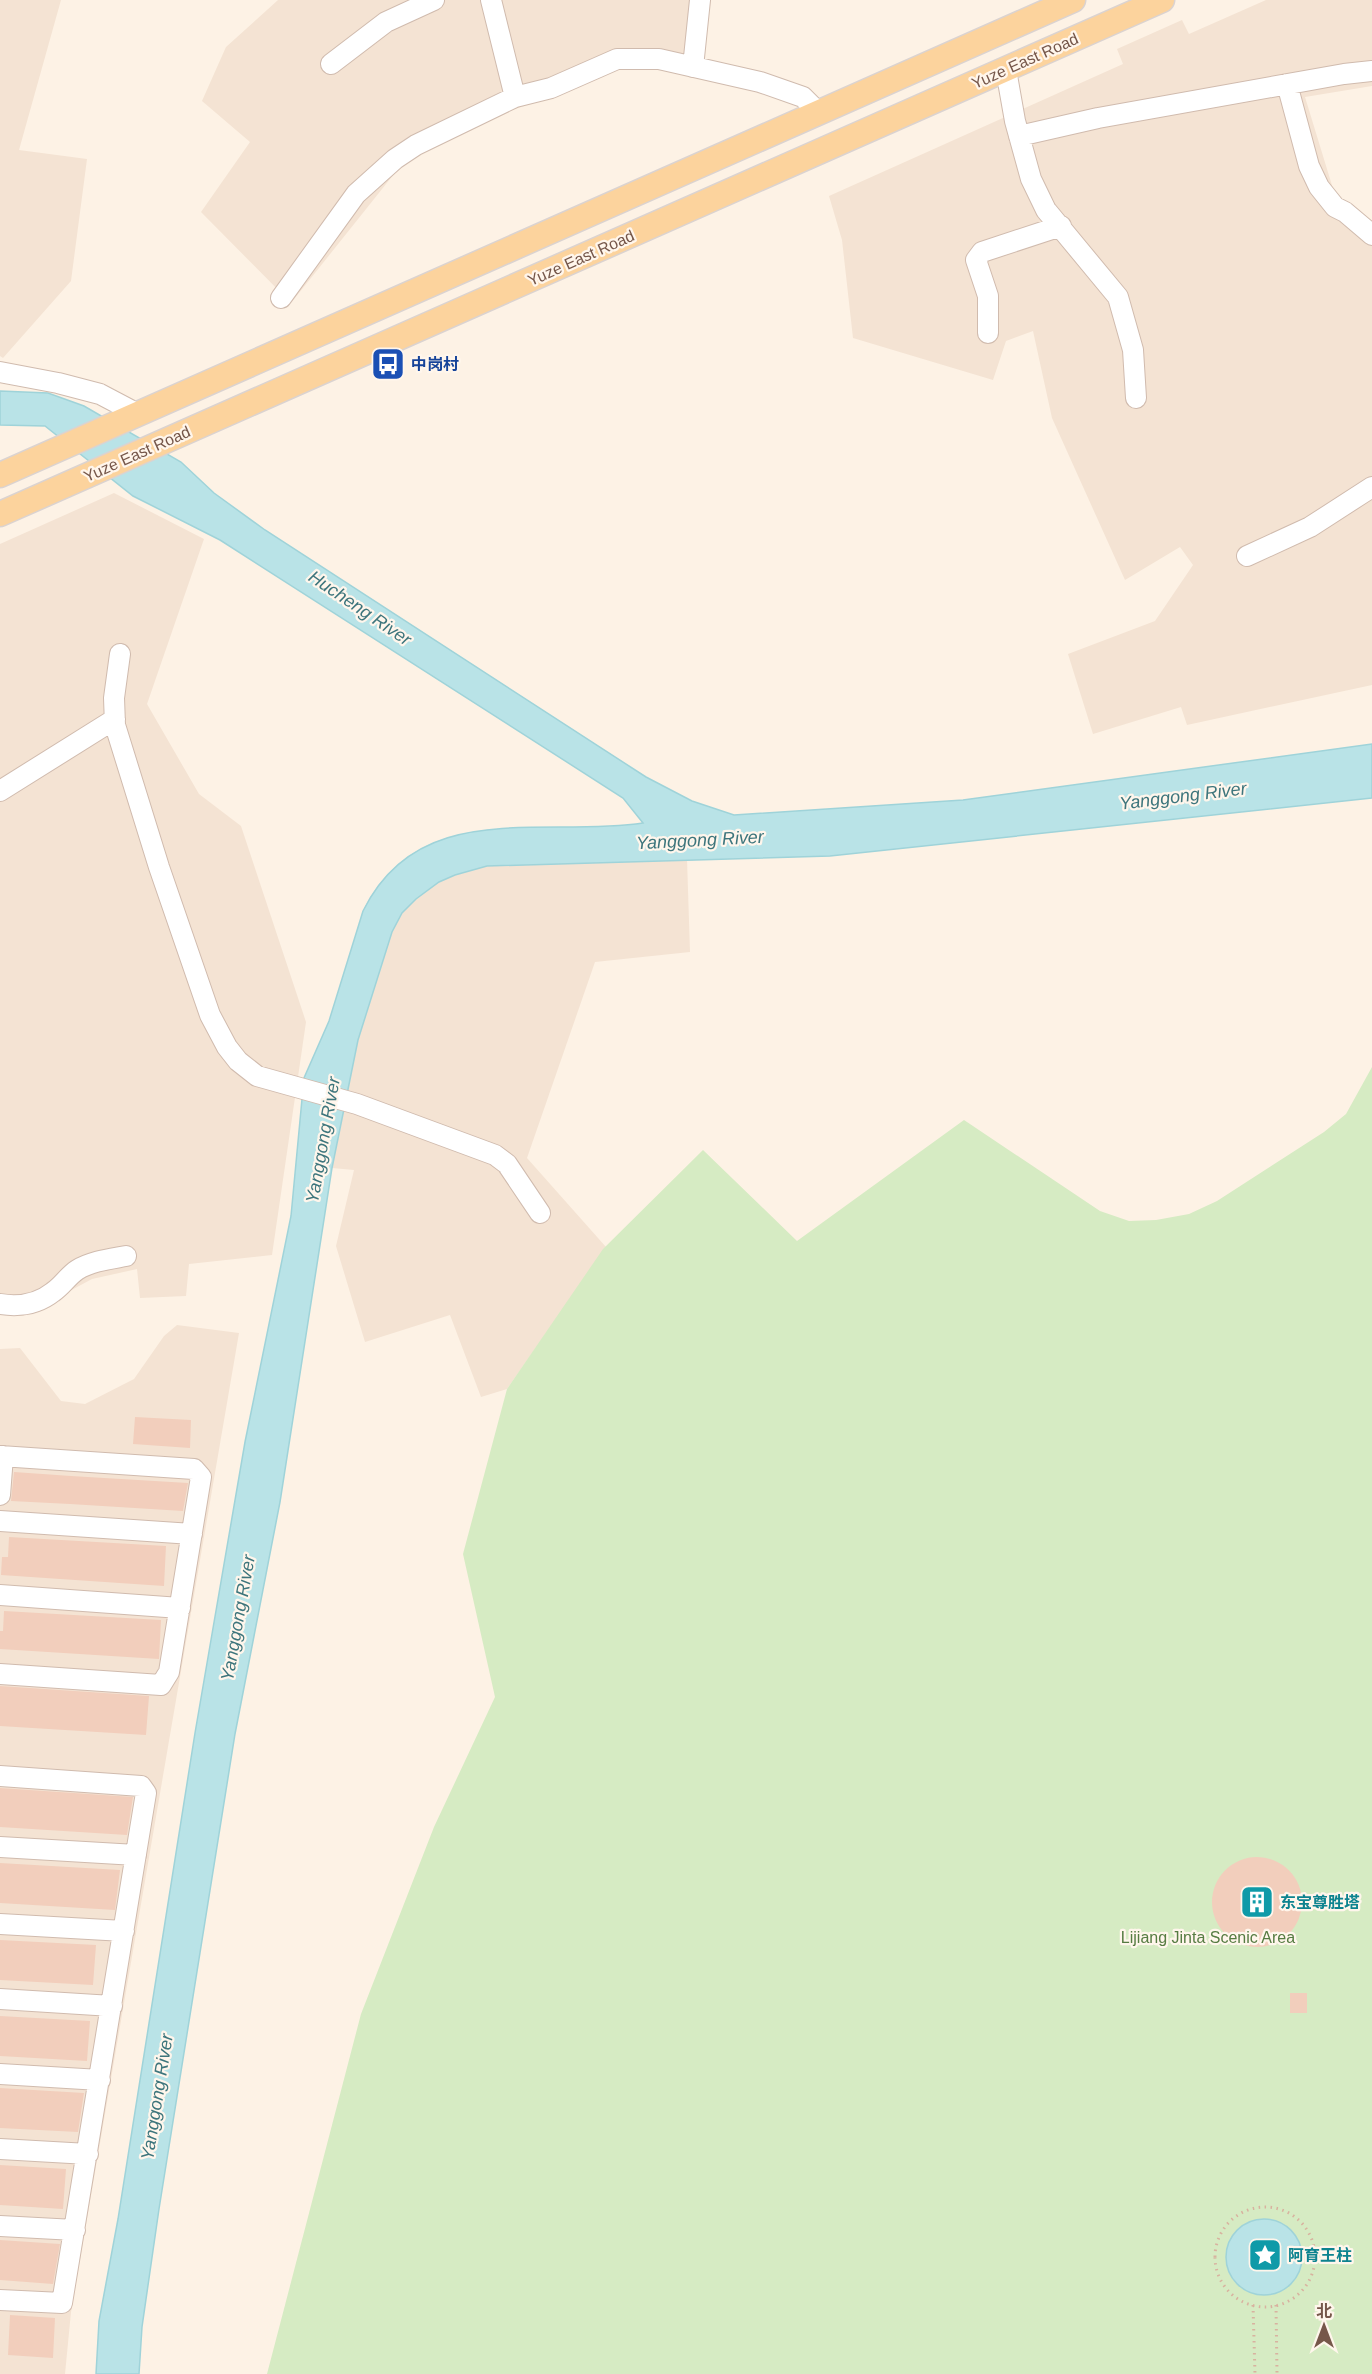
<svg xmlns="http://www.w3.org/2000/svg" width="1372" height="2374" font-family="Arial,'Noto Sans SC',sans-serif">
  <style>
    .residential { fill: #f4e3d3 }
    .green { fill: #d6ebc3 }
    .water { fill: #b9e3e7; stroke: #9fd3d9; stroke-width: 1.5 }
    .building { fill: #f2cebc }
    .lines { fill: none; stroke-linecap: round; stroke-linejoin: round }
    .minor-casing { stroke: #d0bbae; stroke-width: 22 }
    .major-casing { stroke: #dbd3d0; stroke-width: 27 }
    .path { stroke: #d8b29f; stroke-width: 3; stroke-dasharray: 1.5 4.5; stroke-linecap: butt }
    .minor { stroke: #fff; stroke-width: 20 }
    .major { stroke: #fcd39d; stroke-width: 24 }
    .labels { text-anchor: middle; dominant-baseline: central; stroke-width: 4.5; stroke-linejoin: round; paint-order: stroke }
    .street-label { font-size: 16px; fill: #76574a; stroke: #fff6ec }
    .transit-label { font-size: 16px; font-weight: bold; fill: #164399; stroke: #fff6ec; text-anchor: start }
    .culture-label { font-size: 16px; font-weight: bold; fill: #0d838f; stroke: #fff6ec; text-anchor: start }
    .park-label { font-size: 16px; fill: #567c42; stroke: #fff6ec }
    .water-label { font-size: 18px; font-style: italic; fill: #3d757c; stroke: #fff6ec }
  </style>
  <rect width="100%" height="100%" fill="#fdf2e5"/>
  <path class="residential" d="M0 0H61L19 150 87 159 71 281 3 358 0 356Z
    M278 0H708L691 74 649 64 618 68 554 97 495 115 406 159 291 303 201 212 250 142 202 101 226 47Z
    M1266 0H1372V86L1305 97 1334 192 1372 223V685L1187 725 1181 707 1093 734 1068 654 1155 621 1193 565 1180 547 1125 580 1052 418 1033 331 1006 341 993 380 853 338 842 240 829 196 1123 64 1117 49 1182 20 1189 34Z
    M114 493 204 539 147 704 199 794 241 826 306 1022 272 1255 189 1264 186 1296 140 1298 137 1269 92 1279 23 1316 0 1315V544Z
    M687 859 690 952 595 962 527 1158 606 1247 507 1389 481 1397 450 1315 365 1342 336 1246 354 1170 332 1168 358 1040 392 932 402 913 416 899 439 882 455 875 487 866Z
    M177 1325 239 1333 71 2312 65 2374H0V1349L20 1348 61 1401 85 1404 134 1379 164 1336Z"/>
  <path class="green" d="M1372 1067V2374H267L361 2014 434 1827 495 1697 463 1554 507 1389 603 1249 703 1150 797 1241 964 1120 1100 1211 1129 1221 1156 1220 1189 1214 1217 1201 1324 1132 1346 1114Z"/>
  <path class="water" d="M0 391 48 393 84 406 181 462 214 493 265 530 646 777 692 801 734 815 963 800 1372 744V798L830 856 487 866 455 875 439 882 416 899 402 913 392 932 358 1040 332 1168 280 1502 235 1734 159 2209 142 2327 139 2374H96L99 2321 118 2219 195 1733 245 1442 291 1216 304 1078 329 1021 363 911C419 797 543 838 643 823L623 798 220 540 133 496 45 426 0 425Z
    M1226 2257a38 38 0 1 1 76 0a38 38 0 1 1-76 0Z"/>
  <path class="building" d="M135 1417 191 1420 190 1448 133 1444Z
    M14 1472 71 1476 188 1483 183 1511 70 1504 11 1501Z
    M9 1537 166 1546 164 1586 1 1575 2 1557H8Z
    M4 1611 161 1620 159 1659 0 1649V1631H3Z
    M0 1686 149 1696 146 1735 0 1726Z
    M0 1788 133 1797 127 1835 0 1827Z
    M1212 1902a45 45 0 1 1 90 0a45 45 0 1 1-90 0Z
    M0 1863 120 1870 115 1910 0 1903Z
    M0 1940 96 1945 93 1985 0 1980Z
    M1290 1993H1307V2013H1290Z
    M0 2016 90 2021 87 2061 0 2056Z
    M0 2088 84 2093 78 2132 0 2128Z
    M0 2165 66 2169 63 2209 0 2205Z
    M0 2240 60 2244 53 2284 0 2280Z
    M10 2315 55 2318 53 2358 8 2355Z"/>
  <g class="lines">
    <defs>
      <path id="minor" d="M491 0 515 97
        M331 64 386 22 434 0
        M693 67 700 0
        M1006 70 1015 121 1031 179 1046 210 1118 297 1133 350 1136 398
        M1287 84 1309 166 1319 187 1335 207 1345 212 1372 235
        M1019 136 1098 118 1344 74 1372 71
        M281 298 356 194 395 159 416 145 515 97 551 88 617 59H659L760 82 803 97 819 113
        M988 333V296L976 260 982 252 1061 226
        M0 372 58 383 100 394 138 414
        M1247 556 1310 527 1372 487
        M120 654 114 698 115 725 159 867 210 1015 227 1047 238 1061 257 1076 357 1104 495 1155 507 1164 540 1213
        M0 791 115 719
        M0 1304C19 1307 38 1304 53 1292 62 1286 68 1276 77 1270 92 1261 110 1259 126 1256
        M0 1456 194 1469 201 1477 169 1672 161 1685 0 1674
        M0 1495 3 1456
        M0 1521 192 1534
        M0 1595 180 1608
        M0 1776 141 1786 146 1793 62 2303 0 2300
        M0 1847 136 1855
        M0 1924 124 1931
        M0 1999 112 2006
        M0 2074 100 2080
        M0 2149 88 2154
        M0 2226 75 2230"/>
      <path id="major" d="M0 475 1073 0
        M0 514 1162 0"/>
    </defs>
    <use href="#minor" class="minor-casing"/>
    <use href="#major" class="major-casing"/>
    <path class="path" d="M1215 2257a50 50 0 1 1 100 0a50 50 0 1 1-100 0Z
      M1253 2305 1255 2374
      M1276 2305 1277 2374"/>
    <use href="#minor" class="minor"/>
    <use href="#major" class="major"/>
  </g>
  <defs>
    <symbol id="bus-square" viewBox="-11 -11 22 22"><rect x="-9" y="-9" width="18" height="18" rx="4" fill="#1a4fb4" stroke="#fff6ec"/><path d="M-5-6H5V4H4V6H2V4H-2V6H-4V4H-5ZM-3.5-4V0h7V-4ZM-3.5 1.2v1.5H-2V1.2ZM2 1.2v1.5H3.5V1.2Z" fill="#fff"/></symbol>
    <symbol id="building-square" viewBox="-11 -11 22 22"><rect x="-9" y="-9" width="18" height="18" rx="4" fill="#0f9aa8" stroke="#fff6ec"/><path d="M-4-6H4V6H1V3H-1V6H-4ZM-2.5-4.3h1.7v1.8h-1.7ZM.8-4.3h1.7v1.8H.8ZM-2.5-1h1.7V.8h-1.7ZM.8-1h1.7V.8H.8Z" fill="#fff"/></symbol>
    <symbol id="sight-square" viewBox="-11 -11 22 22"><rect x="-9" y="-9" width="18" height="18" rx="4" fill="#0f9aa8" stroke="#fff6ec"/><path d="M0-6L1.8-2.2L6-1.7L2.9 1.2L3.7 5.4L0 3.3L-3.7 5.4L-2.9 1.2L-6-1.7L-1.8-2.2Z" fill="#fff"/></symbol>
  </defs>
  <g fill-rule="evenodd">
    <use href="#bus-square" x="369" y="345" width="38" height="38"/>
    <use href="#building-square" x="1238" y="1883" width="38" height="38"/>
    <use href="#sight-square" x="1246" y="2236" width="38" height="38"/>
  </g>
  <g class="labels">
    <g class="street-label">
      <text transform="translate(1025 61) rotate(-24)">Yuze East Road</text>
      <text transform="translate(581 258) rotate(-24)">Yuze East Road</text>
      <text transform="translate(137 454) rotate(-24)">Yuze East Road</text>
    </g>
    <g class="transit-label">
      <text x="411" y="364">中岗村</text>
    </g>
    <g class="culture-label">
      <text x="1280" y="1902">东宝尊胜塔</text>
      <text x="1288" y="2255">阿育王柱</text>
    </g>
    <g class="park-label">
      <text x="1208" y="1937">Lijiang Jinta Scenic Area</text>
    </g>
    <g class="water-label">
      <text transform="translate(360 608) rotate(34)">Hucheng River</text>
      <text transform="translate(1183 796) rotate(-7)">Yanggong River</text>
      <text transform="translate(700 840) rotate(-3)">Yanggong River</text>
      <text transform="translate(323 1140) rotate(-80)">Yanggong River</text>
      <text transform="translate(238 1618) rotate(-80)">Yanggong River</text>
      <text transform="translate(157 2097) rotate(-81)">Yanggong River</text>
    </g>
  </g>
  <g transform="translate(1324 2326)" stroke="#fff6ec" stroke-width="4.5" paint-order="stroke">
  <path d="M0-4.5L10 22L0 15L-10 22Z" fill="#76574a"/>
  <text y="-9" font-size="16" font-weight="bold" text-anchor="middle" fill="#76574a">北</text>
  </g>
</svg>
